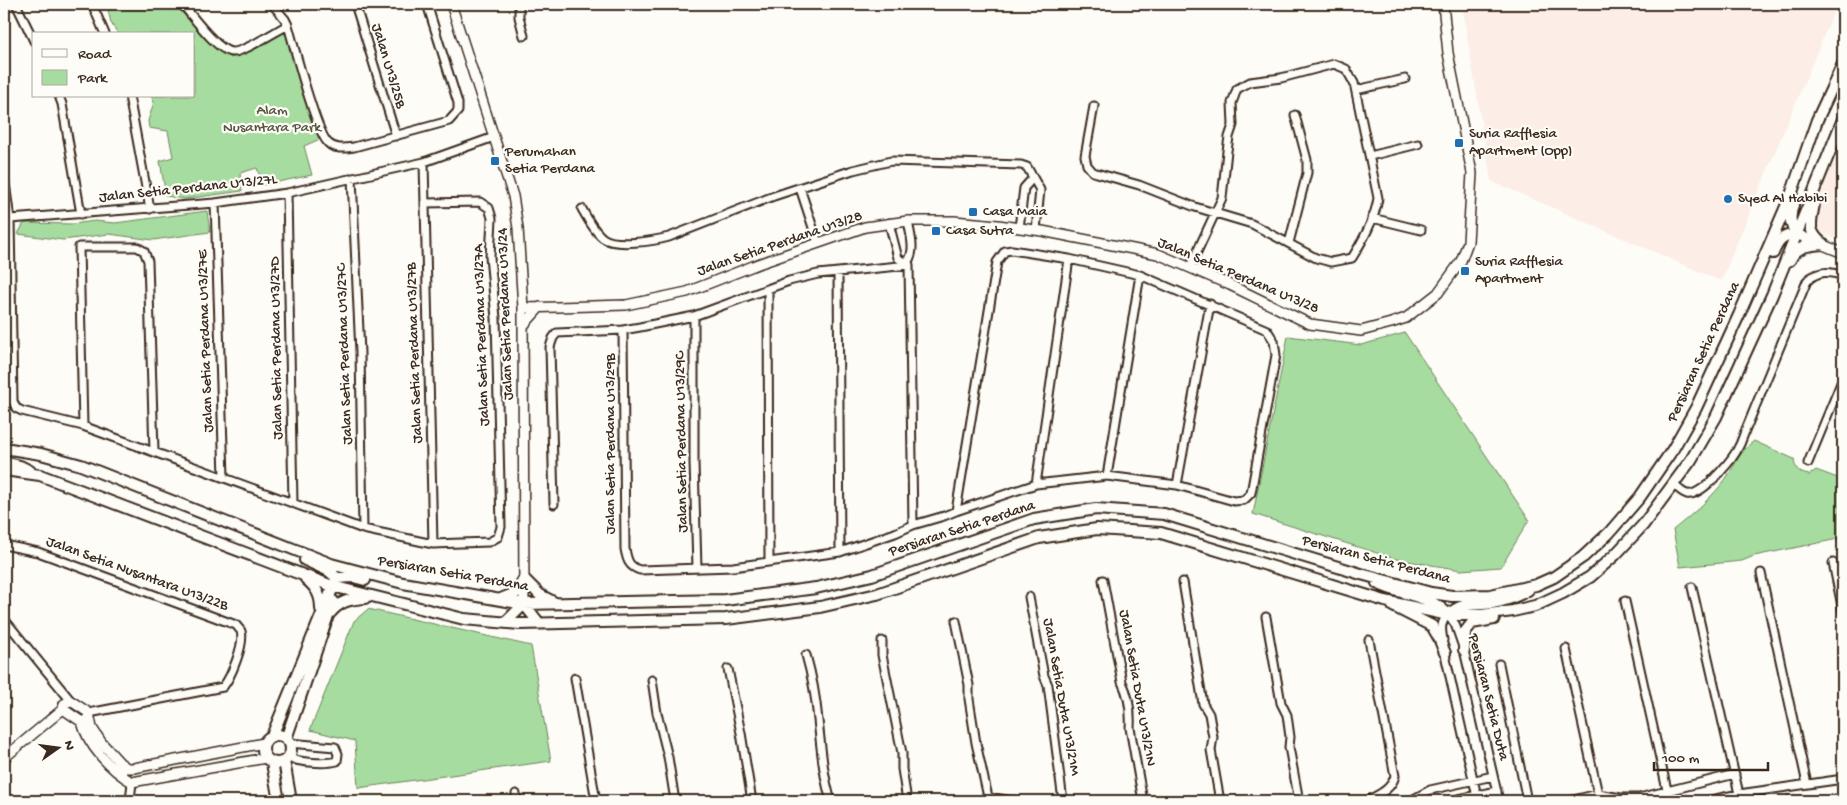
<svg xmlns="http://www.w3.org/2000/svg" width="1847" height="805" font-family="'Gochi Hand',sans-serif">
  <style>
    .built { fill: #fcede6 }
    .green { fill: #a6dc9f; stroke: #70835e }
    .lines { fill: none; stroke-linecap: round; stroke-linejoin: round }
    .stream { stroke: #6a8697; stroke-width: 2.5 }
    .minor-casing { stroke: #3b2a1e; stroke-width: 11 }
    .tertiary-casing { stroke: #3b2a1e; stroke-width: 12 }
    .secondary-casing { stroke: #3b2a1e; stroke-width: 14 }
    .minor { stroke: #fdfcf7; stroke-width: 7 }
    .tertiary { stroke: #fdfcf7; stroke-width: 9 }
    .secondary { stroke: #fdfcf7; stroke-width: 10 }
    .poi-dot { fill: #1f6fb2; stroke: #fdfcf7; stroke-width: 2 }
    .labels { text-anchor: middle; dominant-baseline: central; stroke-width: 4.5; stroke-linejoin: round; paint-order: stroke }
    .street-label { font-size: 15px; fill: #3b2a1e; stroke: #fdfcf7 }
    .park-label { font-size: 15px; fill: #56563e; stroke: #fdfcf7 }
    .poi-label { font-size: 15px; fill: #3b2a1e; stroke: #fdfcf7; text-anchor: start }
  </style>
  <rect width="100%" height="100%" fill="#fdfcf7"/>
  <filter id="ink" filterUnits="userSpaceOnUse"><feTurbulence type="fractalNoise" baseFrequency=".02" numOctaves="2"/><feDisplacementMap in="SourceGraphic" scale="10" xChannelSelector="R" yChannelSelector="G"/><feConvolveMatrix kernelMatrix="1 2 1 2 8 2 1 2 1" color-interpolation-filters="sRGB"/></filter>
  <g filter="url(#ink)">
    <path class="built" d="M1462 4H1837L1721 281 1491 181Z
      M1843 141V242L1815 230 1812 219 1827 178Z"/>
    <path class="green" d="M121 4H173L211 41 231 58 253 48 277 31 288 35 320 139 304 146 312 175 263 185 257 168 240 173 242 191 184 199 166 196 160 161 173 157 168 131 149 128 148 121 154 102 151 96H194V34H118L111 23 108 10Z
      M207 211 210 232 153 240 109 234 63 240 18 234 24 223 73 224 95 221 115 223Z
      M1405 333 1529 520 1501 567 1461 570 1396 559 1253 514 1288 336 1361 345Z
      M1754 441 1794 459C1795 469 1798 473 1809 475L1816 470 1843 480V538L1754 556 1742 561 1680 567 1673 530C1690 516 1707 502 1721 485 1733 471 1738 452 1754 441Z
      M368 609 531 646 551 761 358 788 355 741 310 730 354 621Z"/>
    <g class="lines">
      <path class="stream" d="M1788 795 1789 801"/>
      <defs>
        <path id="minor" d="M16 4 34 41
          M92 4 105 34
          M182 4C192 15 217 51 232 52 243 53 276 31 288 25
          M272 4 285 19 288 25C294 46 316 132 328 143 335 150 346 148 354 147L449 121 458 111V103L427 4
          M355 4 396 136
          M519 4V17L524 36
          M1356 90 1405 79
          M59 96 62 104 81 214
          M129 96 150 209
          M1094 106 1085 156 1087 165 1093 172 1139 185 1195 207 1252 224 1316 258 1331 262 1352 258C1363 240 1375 219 1378 198L1354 83 1346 69 1334 64 1281 78 1250 82 1237 89 1232 103 1233 125 1229 137 1227 151 1222 198 1190 267
          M1370 156 1418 144
          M424 162 433 544
          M4 176 10 219 215 203 287 193 424 162 494 137
          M352 178 360 353 363 529
          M800 188 818 243
          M287 193 293 503
          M215 203 224 477
          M582 209C587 218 594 231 603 238 615 247 654 241 669 237L774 196 853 170 891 161 1021 165 1027 167 1040 190 1036 230
          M1372 218 1421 230
          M10 219 13 401 16 408 22 411 83 426 363 529 433 544 489 542 498 537 501 527 496 318 490 257 492 218 489 208 480 202 425 203
          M889 223 898 258 902 261H908
          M1019 228 1024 188 1032 179
          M1289 243 1307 173V160L1295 115
          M909 265 913 525
          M838 272 840 552
          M768 289 769 562
          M694 316V462L697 568
          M623 330 625 549C627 560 629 567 640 570L733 567 840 552 895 533 913 525 944 516 956 511 1036 484 1107 476 1177 485 1234 501 1244 500 1251 493 1276 355 1274 341 1267 330 1140 275 1069 259 1012 250 1005 251 997 262 956 511
          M83 426 79 247H137L144 251 148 261 154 451
          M1808 463 1843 378
          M1107 476 1140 275
          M1036 484 1069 259
          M1177 485 1210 304
          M1674 485C1678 488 1682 493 1687 494 1701 497 1729 463 1736 452 1739 447 1742 440 1744 434L1807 281C1818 270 1830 271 1843 276
          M554 504 550 347 553 338 557 333 623 330 640 327 694 316 789 281 818 274 909 265 908 261C916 250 910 234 908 221
          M4 545 38 552 236 625C237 626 240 630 241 631 245 644 231 677 223 687L89 713
          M1833 563 1843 611
          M1761 573 1807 784
          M1103 580 1122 682C1129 696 1131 712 1130 728L1143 801
          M1183 582 1203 704 1209 714 1213 737 1211 750 1220 801
          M1692 587 1739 794
          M1029 597 1044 676 1048 685 1063 801
          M1625 601 1667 790
          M1266 617 1281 703 1287 715 1290 737 1289 747 1299 801
          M4 619 71 701
          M956 621 969 685V699L976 743 988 797
          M1443 640C1441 629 1440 623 1448 615L1455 624 1464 650 1499 801
          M882 641V655L902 753V769L907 801
          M1566 649 1598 794
          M1444 650 1478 801
          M806 655C812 676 816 699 818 720 821 747 823 775 831 801
          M1499 664 1527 801
          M728 669 741 733 752 801
          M575 678 596 801
          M652 680 657 713 668 757 675 801
          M288 757C298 763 326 764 337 761L338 754 335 747 289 743
          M516 794 517 801
          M130 801 132 782
          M980 801 988 797 1013 801
          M1367 801C1379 794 1391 790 1395 776L1369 640
          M1410 801 1430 790 1493 776
          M1449 801 1497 791
          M1569 801 1598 794 1621 798H1639L1735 774
          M1706 801 1739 794 1843 779"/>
        <path id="tertiary" d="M451 4 513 196 518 228 523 308 524 604
          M1796 234 1843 253
          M523 308 626 305 687 292 758 264 865 227 908 221H954L998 225 1042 231 1158 254 1230 285 1310 324 1361 331 1391 323 1406 318 1438 293 1461 261 1468 242 1472 173 1448 53 1443 4
          M523 326 540 307
          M63 709 82 722 87 720
          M82 722C88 746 111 770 132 782L266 758
          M4 758 63 709 64 704 71 701 89 713 92 728 101 742 120 763 127 768H134L264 743"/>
        <path id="secondary" d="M1814 204C1811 222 1806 231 1823 244
          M1793 205C1789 217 1790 223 1796 234
          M1773 253C1778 241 1782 236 1796 234
          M1790 260C1796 246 1809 245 1823 244
          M4 448 41 454 81 465 331 564 403 583 524 604 725 600 816 588 872 575 1034 519 1096 509 1164 514 1361 574 1431 593 1452 596 1490 595 1536 585 1554 577 1583 557 1609 533 1640 497 1673 449 1696 408 1739 315 1791 195 1817 120 1843 64
          M4 462 20 466 30 471
          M4 470 40 475 332 586 464 619 520 624 726 619 820 607 877 594 1039 538 1097 529 1161 533 1385 601 1448 615H1482L1513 611 1535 606 1563 593 1590 577 1615 555 1643 525 1691 460 1716 417 1772 295 1843 119
          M305 560 329 571 337 578 353 577 365 580
          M306 579C317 588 321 596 321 609
          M1377 583C1400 595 1431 595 1447 614
          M501 599 516 593 524 579 540 595 555 603
          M524 604 539 623
          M1393 606 1432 626 1439 638 1445 653
          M330 613C340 601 350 599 365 598
          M1448 615C1464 601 1473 606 1492 603 1506 601 1516 597 1528 590
          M505 623 524 604
          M1464 650 1465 632 1472 623 1494 619
          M263 749a14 14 0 1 1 28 0a14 14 0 1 1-28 0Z
          M272 736 335 582
          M286 739 333 601
          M284 761 291 801
          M272 763 279 801"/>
      </defs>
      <use href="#minor" class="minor-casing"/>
      <use href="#tertiary" class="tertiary-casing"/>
      <use href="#secondary" class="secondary-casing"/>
      <use href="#minor" class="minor"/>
      <use href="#tertiary" class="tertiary"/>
      <use href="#secondary" class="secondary"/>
    </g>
  </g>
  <g class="poi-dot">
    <rect x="1454" y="138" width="10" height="10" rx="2.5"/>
    <rect x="490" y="156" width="10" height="10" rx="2.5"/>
    <circle cx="1728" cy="199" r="5"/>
    <rect x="968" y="207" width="10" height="10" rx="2.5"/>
    <rect x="931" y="226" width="10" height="10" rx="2.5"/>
    <rect x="1460" y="266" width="10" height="10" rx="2.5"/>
  </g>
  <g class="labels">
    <g class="street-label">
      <text transform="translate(388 66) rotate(73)">Jalan U13/25B</text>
      <text transform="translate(188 189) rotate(-6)">Jalan Setia Perdana U13/27L</text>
      <text transform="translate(780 244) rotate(-19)">Jalan Setia Perdana U13/28</text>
      <text transform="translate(1238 276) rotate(23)">Jalan Setia Perdana U13/28</text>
      <text transform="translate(506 314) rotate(-92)">Jalan Setia Perdana U13/24</text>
      <text transform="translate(482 335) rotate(-92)">Jalan Setia Perdana U13/27A</text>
      <text transform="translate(206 341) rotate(-92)">Jalan Setia Perdana U13/27E</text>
      <text transform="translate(277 348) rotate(-91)">Jalan Setia Perdana U13/27D</text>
      <text transform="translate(1704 352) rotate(-65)">Persiaran Setia Perdana</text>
      <text transform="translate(415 353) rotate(-92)">Jalan Setia Perdana U13/27B</text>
      <text transform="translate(345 354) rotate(-92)">Jalan Setia Perdana U13/27C</text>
      <text transform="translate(682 442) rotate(-91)">Jalan Setia Perdana U13/29C</text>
      <text transform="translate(611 444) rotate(-90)">Jalan Setia Perdana U13/29B</text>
      <text transform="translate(962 529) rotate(-18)">Persiaran Setia Perdana</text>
      <text transform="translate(1376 560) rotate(15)">Persiaran Setia Perdana</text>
      <text transform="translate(137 574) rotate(20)">Jalan Setia Nusantara U13/22B</text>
      <text transform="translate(453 574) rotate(10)">Persiaran Setia Perdana</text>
      <text transform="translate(1137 688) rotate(80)">Jalan Setia Duta U13/21N</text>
      <text transform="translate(1061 697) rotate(80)">Jalan Setia Duta U13/21M</text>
      <text transform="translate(1488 697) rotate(76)">Persiaran Setia Duta</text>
    </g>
    <g class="park-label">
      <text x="272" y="111">Alam<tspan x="272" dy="17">Nusantara Park</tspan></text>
    </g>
    <g class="poi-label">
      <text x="1469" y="134">Suria Rafflesia<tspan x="1469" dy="17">Apartment (Opp)</tspan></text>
      <text x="505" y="152">Perumahan<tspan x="505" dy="17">Setia Perdana</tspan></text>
      <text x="1738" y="199">Syed Al Habibi</text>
      <text x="983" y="212">Casa Maia</text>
      <text x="946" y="231">Casa Sutra</text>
      <text x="1475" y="262">Suria Rafflesia<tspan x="1475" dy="17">Apartment</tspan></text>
    </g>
  </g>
  <rect width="1847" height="805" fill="none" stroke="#fdfcf7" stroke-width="20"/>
  <rect x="10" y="10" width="1827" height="785" fill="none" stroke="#3b2a1e" stroke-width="2" filter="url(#ink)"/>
  <rect x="32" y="32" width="162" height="65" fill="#fdfcf7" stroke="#afa8a0"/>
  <rect x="42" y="49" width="25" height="8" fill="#fdfcf7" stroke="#afa8a0"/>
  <text x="78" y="58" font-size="15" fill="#3b2a1e">Road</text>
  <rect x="42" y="70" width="25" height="15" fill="#a6dc9f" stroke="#afa8a0"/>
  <text x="78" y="82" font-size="15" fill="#3b2a1e">Park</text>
  <g transform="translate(58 748) rotate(76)" stroke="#fdfcf7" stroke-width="4" paint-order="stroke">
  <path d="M0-4L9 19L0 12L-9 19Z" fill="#3b2a1e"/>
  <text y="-8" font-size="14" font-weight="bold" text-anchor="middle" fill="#3b2a1e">N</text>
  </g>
  <path d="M1654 762v8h114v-8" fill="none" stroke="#3b2a1e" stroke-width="2.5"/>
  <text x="1662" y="762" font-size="15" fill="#3b2a1e" stroke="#fdfcf7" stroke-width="4" paint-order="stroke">100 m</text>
</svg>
